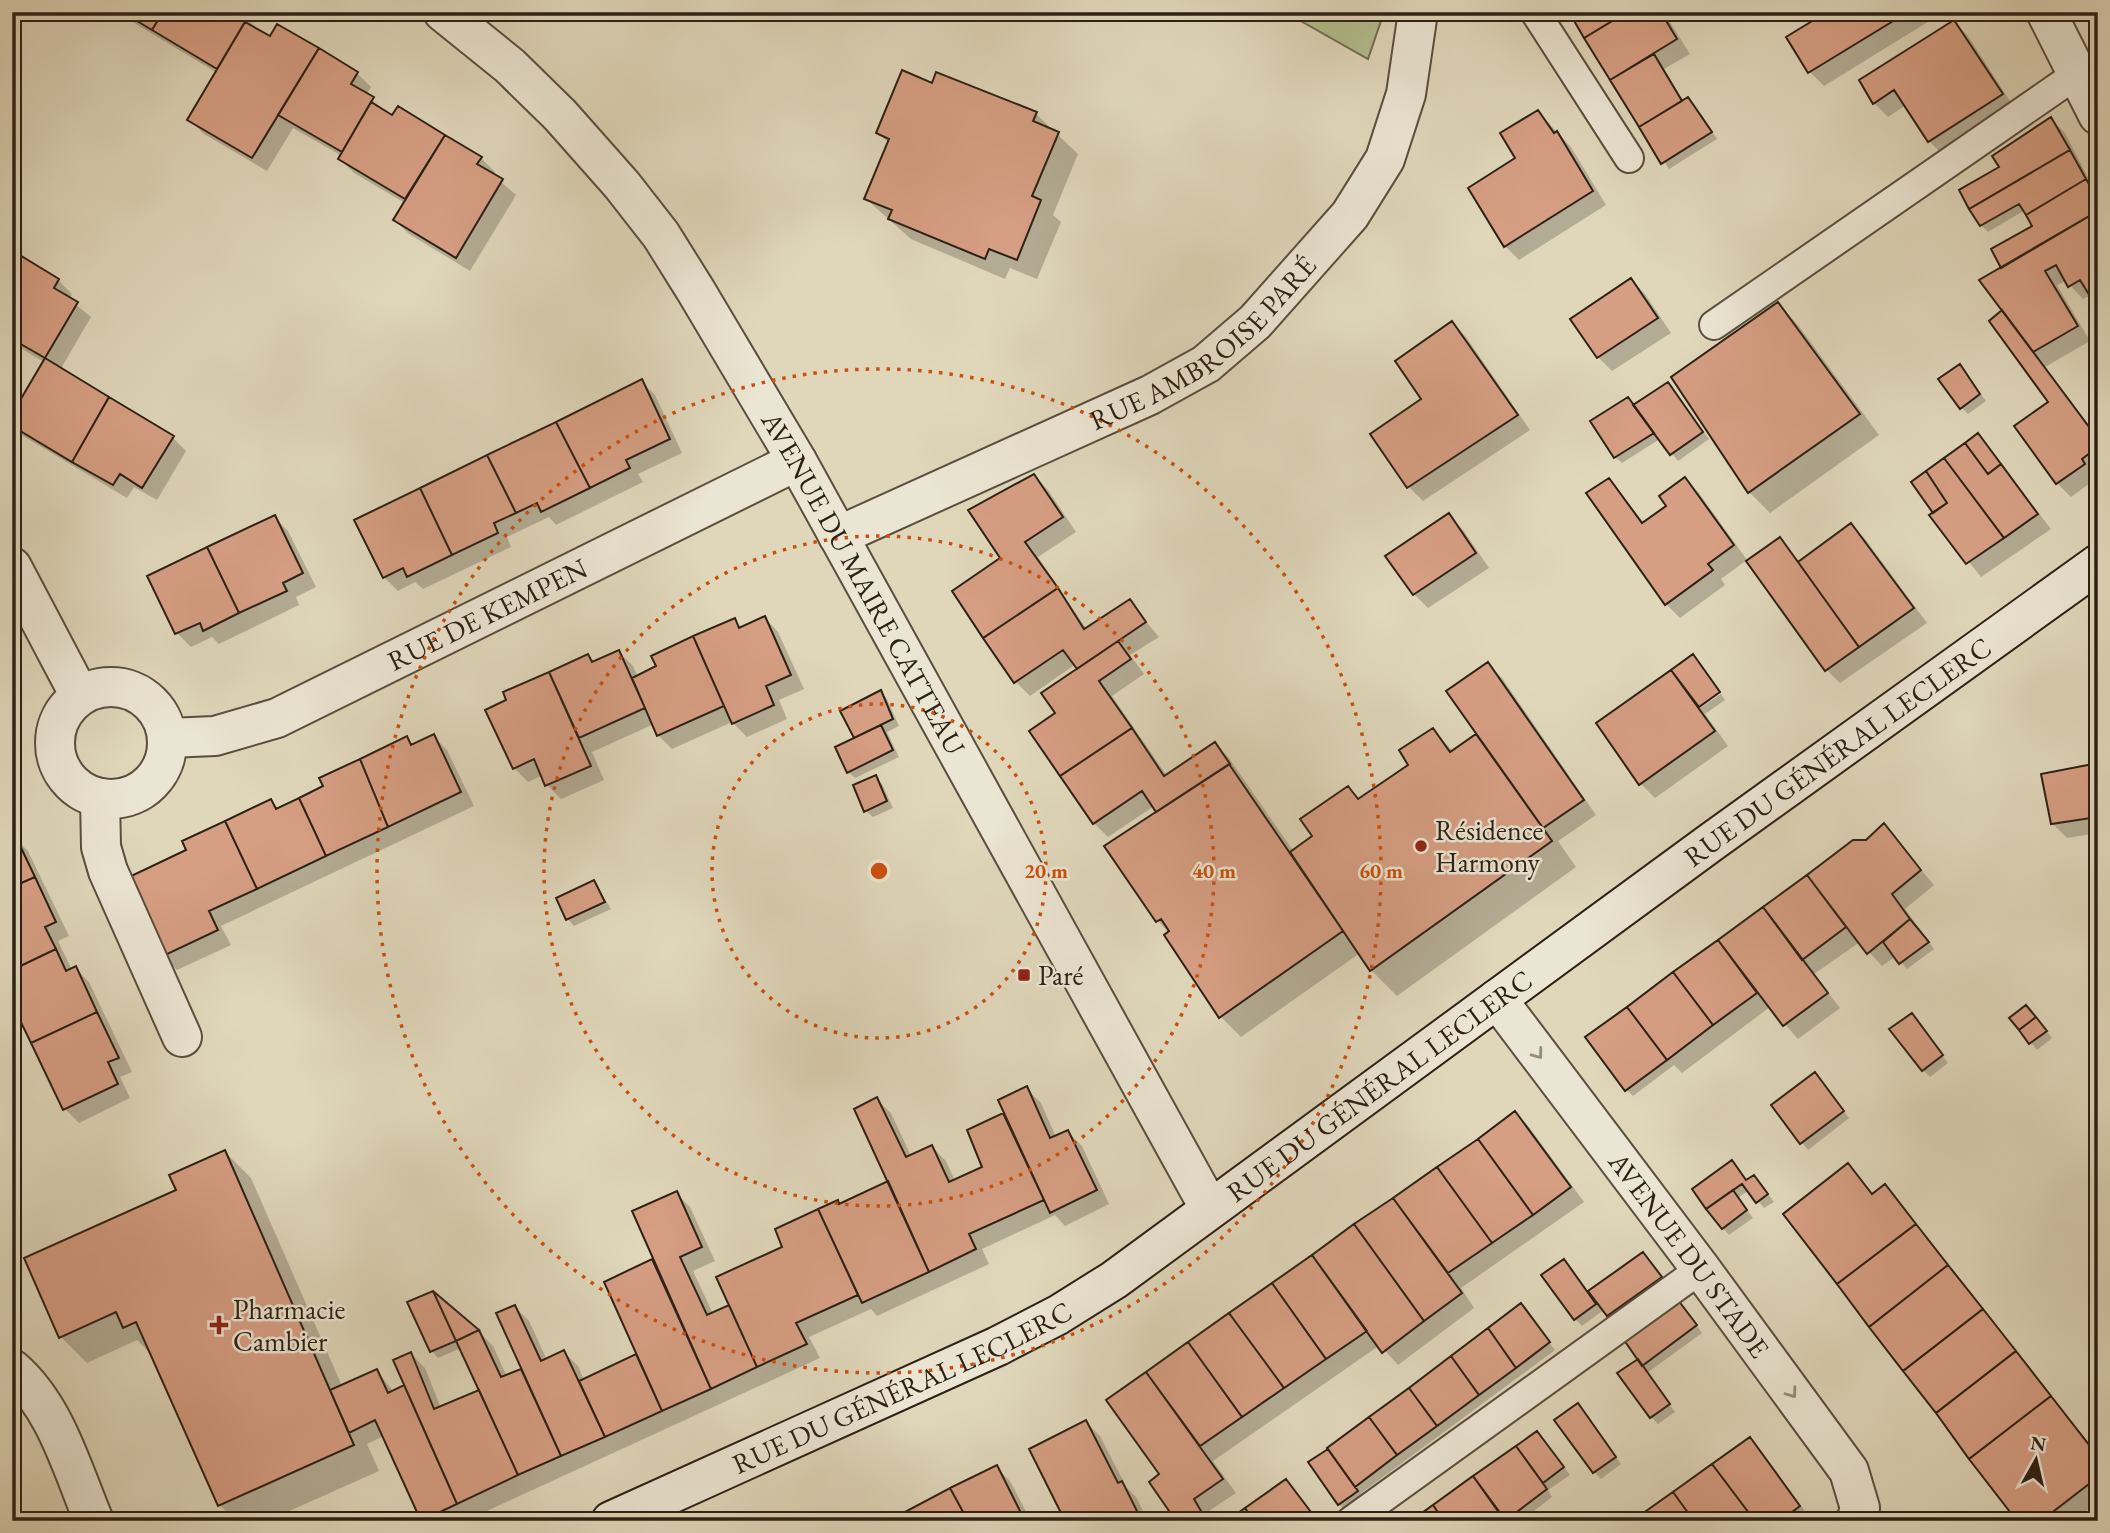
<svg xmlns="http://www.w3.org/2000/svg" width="2110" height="1533" font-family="'EB Garamond',serif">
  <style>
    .green { fill: #b3be8f; stroke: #706f52; stroke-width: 2 }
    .shadow { fill: #0003 }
    .building { fill: #d69e83; stroke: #2d2015; stroke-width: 2 }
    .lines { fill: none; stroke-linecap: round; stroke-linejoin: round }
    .lane-casing { stroke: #5a4e3e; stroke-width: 32 }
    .street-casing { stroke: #5a4e3e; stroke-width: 42 }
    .secondary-casing { stroke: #2d2015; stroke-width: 42 }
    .lane { stroke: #ebe5d3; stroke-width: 28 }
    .street { stroke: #ebe5d3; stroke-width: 38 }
    .secondary { stroke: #ebe5d3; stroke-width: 38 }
    .oneway { stroke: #968c7e }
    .ring { fill: none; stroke: #cc500d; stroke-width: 3.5; stroke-dasharray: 3.5 7 }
    .poi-dot { fill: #8f2418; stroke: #ebe5d3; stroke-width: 2.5 }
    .labels { text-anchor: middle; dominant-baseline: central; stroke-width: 5; stroke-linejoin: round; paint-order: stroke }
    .street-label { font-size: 28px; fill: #2d2015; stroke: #ebe5d3 }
    .poi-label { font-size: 28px; fill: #2d2015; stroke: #ebe5d3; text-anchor: start }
    .centre { fill: #cc500d; stroke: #ebe5d3; stroke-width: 3.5 }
    .ring-label { font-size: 21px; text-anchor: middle; font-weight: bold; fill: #cc500d; stroke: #ebe5d3; stroke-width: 5; stroke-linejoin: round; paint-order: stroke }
  </style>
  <rect width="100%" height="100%" fill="#e0d7bb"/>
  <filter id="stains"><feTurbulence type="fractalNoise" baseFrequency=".00286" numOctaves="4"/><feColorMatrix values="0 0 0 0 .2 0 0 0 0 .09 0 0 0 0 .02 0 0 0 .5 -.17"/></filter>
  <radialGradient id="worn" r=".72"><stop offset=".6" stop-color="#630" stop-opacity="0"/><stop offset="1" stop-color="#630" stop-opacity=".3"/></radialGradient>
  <path class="green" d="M1285 12H1384L1368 59Z"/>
  <path class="shadow" d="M116 12H241L261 33 357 73 371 87 366 95 393 117 398 109 481 158 495 172 493 175 516 195 470 271 409 234 395 220 405 203 354 173 340 159 342 156 293 128 267 171 204 134 190 120 217 73Z
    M1631 12 1665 14 1690 54 1664 69 1684 102 1688 99 1695 106 1717 139 1669 169 1587 39Z
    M1830 12H1944L1824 86 1810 72 1789 38Z
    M1954 22 1968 36 2015 109 1943 155 1929 141 1906 105 1888 117 1874 103Z
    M933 85 1036 114 1078 154 1053 215 1061 222 1037 279 1010 268 1005 279 911 239 866 199 889 143 878 133Z
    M1538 112 1571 147 1606 205 1519 260 1505 246 1517 159Z
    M2051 119 2065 133 2098 197V306L2091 295 2083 299 2066 281 2057 285 2090 341 2045 367 2098 437V472L2094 474 2097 478 2071 497 2057 483 2050 403 2005 311 2003 268 2034 227 2025 210 1988 232 1981 225 2001 168Z
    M12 253 58 280 72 294 69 299 91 317 60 370 172 437 186 451 157 500 134 487 127 498 23 436 12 425 44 362 12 343Z
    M1631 280 1645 294 1671 333 1612 371 1598 357 1573 319Z
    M1778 304 1798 325 1879 435 1770 513 1749 492 1673 378Z
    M1452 323 1466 337 1530 430 1423 501 1409 487 1423 399Z
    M1966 373 1986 401 1968 414 1961 407Z
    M641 381 655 395 682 453 638 474 643 482 556 525 549 517 507 537 511 547 423 589 415 582 398 591 384 577Z
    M1667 384 1709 439 1678 461 1660 439 1622 463 1615 457 1635 406Z
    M1978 435 2051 529 1981 577 1932 515Z
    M1034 476 1048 490 1076 532 1038 557 1087 630 1129 601 1159 637 1130 655 1144 674 1112 696 1167 776 1215 744 1229 758 1294 852 1315 837 1348 788 1360 800 1411 766 1432 730 1454 752 1479 735 1488 664 1502 678 1596 815 1558 841 1576 867 1397 996 1371 970 1360 953 1241 1037 1220 1016 1169 933 1158 921 1107 847 1159 813 1154 806 1108 837 1094 823 1058 713 1080 669 1076 664 1030 696 1016 682 954 591 1002 559Z
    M1685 479 1699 493 1747 560 1721 579 1725 585 1680 618 1666 604 1609 480 1644 523 1669 507Z
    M1449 516 1463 530 1489 568 1428 608 1414 594Z
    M274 517 288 531 316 587 296 597 299 605 219 644 212 637 191 647 177 633Z
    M1851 525 1865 539 1927 623 1840 683 1826 669 1780 540 1800 563Z
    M765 618 778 632 804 689 779 700 787 719 747 737 732 722 672 749 658 735 654 724 592 752 604 780 561 799 547 785 543 775 528 782 514 768 509 701 505 693 588 656 595 662 619 652 633 666 638 677 659 667 654 657 734 620 742 628Z
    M1693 656 1719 691 1699 705V709L1721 694 1725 700 1705 714 1728 746 1655 798 1641 784 1599 723Z
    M881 692 887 699 899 726 887 732 899 757 855 778 848 772 856 739Z
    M433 736 447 750 474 806 221 926 231 945 177 970 163 956 188 851 271 801 279 809 325 787 407 738 414 746Z
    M2098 765V833L2067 838 2053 824Z
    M875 777 882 784 893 808 873 817 866 811Z
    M1884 826 1934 885 1905 909 1934 949 1907 969 1896 956 1882 966 1860 942 1814 974 1840 1008 1798 1039 1770 1007 1682 1073 1674 1065 1633 1096 1627 1090 1628 1009 1854 842H1866Z
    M14 837 28 851 69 936 58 941 72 970 75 968 89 982 132 1072 120 1077 130 1098 79 1123 65 1109Z
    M594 882 611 909 574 926 568 919Z
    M2033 1014 2052 1038 2037 1050 2012 1018Z
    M1912 1015 1948 1063 1930 1077 1923 1070Z
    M1821 1081 1849 1118 1808 1150 1773 1106Z
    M1027 1089 1041 1103 1056 1137 1068 1132 1082 1146 1109 1204 1065 1226 1055 1215 982 1249 989 1264 877 1316 871 1309 809 1337 820 1358 465 1521H421L384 1436 367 1444 379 1471 267 1521H235L219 1504 150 1353 137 1340 87 1363 61 1337 179 1190 225 1152 251 1178 342 1386 377 1371 394 1392 407 1386 411 1354 425 1368 441 1408 481 1391 461 1348 438 1358 432 1351 478 1331 493 1346 507 1377 523 1370 515 1307 529 1321 547 1360 564 1352 578 1366 584 1380 638 1355 606 1283 654 1260 676 1193 690 1207 715 1261 693 1271 713 1314 731 1306 785 1247 777 1230 891 1182 877 1100 891 1113 911 1156 932 1147 946 1161 955 1181 985 1168 969 1131 1005 1114Z
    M1515 1113 1529 1127 1584 1202 1461 1288 1474 1308 1398 1365 1380 1345 1213 1461 1236 1493 1206 1513 1211 1521H1179L1162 1475 1108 1401Z
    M1848 1166 1874 1195 1885 1187 1899 1201 2092 1447 2098 1442V1502L2073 1521H2019Z
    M1738 1169 1747 1181 1760 1183 1774 1202 1764 1208 1749 1190 1738 1198 1753 1218 1729 1235 1723 1228Z
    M1643 1254 1667 1285 1615 1322 1604 1310 1582 1326 1575 1319 1564 1261 1589 1293Z
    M1521 1306 1555 1350 1360 1494 1363 1498 1346 1511 1339 1504Z
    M1685 1309 1702 1333 1647 1373 1675 1412 1658 1424 1651 1417 1640 1360Z
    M1578 1405 1621 1464 1601 1479 1594 1472Z
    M1086 1422 1100 1436 1127 1488 1136 1497 1148 1521H1067Z
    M1537 1433 1570 1475 1548 1490 1552 1497 1521 1521H1414Z
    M1749 1439 1763 1453 1812 1521H1634Z
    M996 1467 1010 1481 1031 1521H892Z"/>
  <path class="building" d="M122 12H163L152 30Z
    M163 12H244L249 15 217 69 152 30Z
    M1569 12H1627L1584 38Z
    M1627 12H1661L1677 39 1610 80 1584 38Z
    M1827 12H1908L1808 73 1786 37Z
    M1954 20 2003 94 1928 142 1894 90 1873 104 1859 80Z
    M245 22 270 36 277 24 319 48 252 158 187 120Z
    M319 48 358 72 351 84 374 97 342 152 278 115Z
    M1654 54 1682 101 1639 127 1610 80Z
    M902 70 932 83 936 72 1037 112 1033 121 1059 132 1032 196 1041 200 1017 260 989 249 985 259 888 219 892 210 864 199 889 139 876 133Z
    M1688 97 1712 132 1661 164 1639 127Z
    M371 102 392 115 398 106 445 135 405 199 338 159Z
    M1538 110 1554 133 1557 131 1593 191 1504 247 1468 188 1515 158 1500 133Z
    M2051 117 2070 150 1969 209 1959 190 1999 167 1992 156Z
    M445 135 482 157 477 164 503 179 456 258 393 220Z
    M2070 150 2086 179 2026 215 2019 204 1980 226 1969 209Z
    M2086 179 2098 199V211L2001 268 1991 249 2032 226 2026 215Z
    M2098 211V309L2080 280 2068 287 2056 265 2045 271 2078 326 2033 352 1979 280Z
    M18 254 59 279 54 288 78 302 45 358 12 339V264Z
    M1631 278 1658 318 1597 358 1570 319Z
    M1778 302 1860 414 1748 493 1671 377Z
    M2002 310 2098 439V447L2082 459 2085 464 2056 484 2014 426 2048 402 1989 321Z
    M1452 321 1518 415 1407 488 1370 434 1421 399 1395 361Z
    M45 358 109 397 72 462 12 426V414Z
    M1960 364 1980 394 1960 409 1938 379Z
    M642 379 670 439 626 460 630 468 590 488 556 422Z
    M1668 382 1703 432 1670 455 1633 405Z
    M109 397 174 436 142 488 120 474 113 485 72 462Z
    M1628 397 1654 433 1614 458 1590 421Z
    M556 422 590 488 541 512 537 503 516 513 487 455Z
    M1978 433 2001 464 1988 474 1965 443Z
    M1965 443 1988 474 2001 464 2038 514 2004 538 1944 458Z
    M487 455 516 513 494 523 498 533 452 555 420 488Z
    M1944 458 2004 538 1966 564 1929 515 1947 503 1926 471Z
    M1926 471 1947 503 1933 513 1911 482Z
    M1034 474 1063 517 1025 542 1058 588 983 638 952 591 1000 558 968 510Z
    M1685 477 1734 545 1708 564 1713 570 1665 605 1586 493 1609 478 1642 523 1666 506 1659 496Z
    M420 488 452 555 407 577 403 568 383 578 354 520Z
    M1449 513 1476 553 1413 595 1385 556Z
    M275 515 303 573 283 583 287 591 239 613 207 547Z
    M1851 523 1914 608 1859 647 1798 562Z
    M1780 537 1859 647 1825 671 1746 561Z
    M207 547 239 613 203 631 200 623 175 634 147 576Z
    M1058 588 1084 629 1130 599 1146 622 1077 669 1063 650 1014 683 983 638Z
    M765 616 791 675 766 686 774 705 732 724 693 636 735 618 739 628Z
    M693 636 724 706 657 736 632 678 656 666 651 656Z
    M1118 641 1131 659 1099 681 1132 728 1060 776 1029 731 1055 713 1041 693Z
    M619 650 645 708 579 738 549 672 588 654 592 662Z
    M1693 654 1720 692 1699 707 1671 670Z
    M1488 662 1584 800 1543 828 1446 691Z
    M1671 670 1715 731 1639 785 1596 723Z
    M549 672 591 766 545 786 534 759 513 769 485 710 506 700 503 692Z
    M881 690 893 719 854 738 840 711Z
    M881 725 893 750 847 773 835 747Z
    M1132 728 1164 776 1215 742 1230 764 1156 812 1142 791 1093 824 1060 776Z
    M1433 728 1450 752 1476 734 1552 841 1370 971 1290 852 1312 836 1300 819 1348 786 1358 799 1408 765 1399 750Z
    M434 734 461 792 388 827 360 759 407 736 411 745Z
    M360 759 388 827 326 856 299 798 323 786 319 778Z
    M2098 763V817L2051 824 2041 774Z
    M1229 764 1343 931 1219 1018 1164 935 1169 931 1161 919 1156 922 1104 846Z
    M876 775 887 801 864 812 853 785Z
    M299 798 326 856 257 889 225 821 271 799 276 809Z
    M225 821 257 889 209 911 218 930 161 957 127 878 186 850 182 841Z
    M1884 823 1921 870 1892 894 1910 919 1867 954 1807 875 1853 840H1866Z
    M15 835 35 877 12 887V836Z
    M1807 875 1846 927 1802 960 1763 907Z
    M35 877 56 922 45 927 56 949 12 970V887Z
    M594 880 605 902 566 920 556 898Z
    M1763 907 1828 993 1783 1026 1718 940Z
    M1910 919 1929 942 1899 964 1883 942Z
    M1718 940 1757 993 1713 1025 1673 972Z
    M56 949 66 971 76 966 97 1012 31 1043 12 1004V970Z
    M1673 972 1713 1025 1667 1060 1627 1007Z
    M2026 1005 2036 1017 2019 1030 2009 1018Z
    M1627 1007 1667 1060 1625 1091 1585 1037Z
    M97 1012 119 1058 108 1062 118 1084 63 1110 31 1043Z
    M1912 1013 1943 1055 1922 1071 1889 1029Z
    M2036 1017 2047 1031 2029 1044 2019 1030Z
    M1815 1072 1844 1111 1800 1144 1771 1105Z
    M1027 1086 1050 1138 1068 1130 1097 1190 1050 1213 998 1100Z
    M877 1097 906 1157 932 1145 949 1182 982 1167 967 1130 1003 1113 1044 1200 969 1234 976 1249 929 1272 854 1109Z
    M1515 1111 1571 1187 1533 1215 1478 1139Z
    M1478 1139 1533 1215 1492 1243 1437 1167Z
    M225 1150 354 1445 218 1506 136 1322 123 1328 116 1312 59 1338 24 1258 176 1190 169 1175Z
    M1732 1160 1746 1180 1754 1175 1768 1194 1756 1203 1742 1184 1706 1209 1692 1189Z
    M1848 1163 1872 1194 1885 1184 1916 1224 1837 1284 1783 1214Z
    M1437 1167 1492 1243 1448 1273 1393 1198Z
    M888 1181 929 1272 862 1303 818 1209 838 1200 839 1204Z
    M1733 1190 1747 1210 1722 1229 1706 1209Z
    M677 1191 702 1247 680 1257 707 1315 729 1305 757 1367 711 1389 632 1211Z
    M1393 1198 1462 1293 1424 1321 1354 1224Z
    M818 1209 858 1295 796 1323 807 1344 757 1367 716 1277 782 1247 775 1229Z
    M1354 1224 1424 1321 1382 1353 1312 1255Z
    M1916 1224 1948 1265 1869 1327 1837 1284Z
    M1643 1252 1662 1277 1607 1316 1588 1291Z
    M1312 1255 1367 1331 1326 1359 1272 1283Z
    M652 1259 711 1389 662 1411 604 1282Z
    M1564 1259 1596 1304 1574 1320 1541 1275Z
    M1948 1265 1983 1309 1903 1371 1869 1327Z
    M1272 1283 1326 1359 1284 1388 1229 1313Z
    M433 1291 479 1330 456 1341Z
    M433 1291 456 1341 430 1352 407 1302Z
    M1678 1300 1697 1325 1642 1366 1624 1340Z
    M1521 1303 1550 1342 1516 1368 1488 1328Z
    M515 1305 541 1361 564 1350 605 1437 561 1456 496 1313Z
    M1983 1309 2016 1351 1936 1413 1903 1371Z
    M1229 1313 1284 1388 1242 1417 1188 1342Z
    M1488 1328 1516 1368 1479 1395 1451 1356Z
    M479 1330 501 1377 521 1369 561 1456 518 1475 456 1341Z
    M1188 1342 1242 1417 1200 1446 1146 1372Z
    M2016 1351 2051 1396 1969 1459 1936 1413Z
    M411 1352 434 1409 479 1390 518 1475 457 1504 393 1360Z
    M636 1354 662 1411 605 1437 579 1381Z
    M1451 1356 1479 1395 1437 1426 1409 1388Z
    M1638 1359 1670 1404 1650 1418 1617 1373Z
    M377 1369 388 1393 404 1385 457 1504 421 1521 375 1420 349 1433 330 1390Z
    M1146 1372 1223 1479 1194 1499 1201 1511 1188 1521H1176L1149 1482 1159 1474 1106 1400Z
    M1409 1388 1437 1426 1397 1455 1369 1417Z
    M2051 1396 2090 1446 2098 1440V1477L2041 1521H2017L1969 1459Z
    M1578 1403 1616 1457 1593 1473 1554 1420Z
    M1369 1417 1397 1455 1355 1487 1327 1448Z
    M1086 1420 1118 1483 1122 1481 1141 1519 1065 1521 1029 1449Z
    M1537 1431 1564 1467 1543 1483 1516 1446Z
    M1750 1437 1800 1506 1780 1521H1755L1712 1464Z
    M1516 1446 1547 1489 1505 1521 1473 1476Z
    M1328 1449 1358 1491 1338 1505 1308 1462Z
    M1712 1464 1755 1521H1694L1673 1492Z
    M997 1465 1025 1521H968L950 1488Z
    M1473 1476 1504 1518 1500 1521H1444L1433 1505Z
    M1286 1479 1317 1520 1254 1521 1245 1508Z
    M950 1488 968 1521H888Z
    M1673 1492 1694 1521H1632Z
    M1433 1505 1444 1521H1412V1520Z
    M1245 1508 1254 1521H1227Z"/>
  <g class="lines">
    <defs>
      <path id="lane" d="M1535 12 1629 158
        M1714 325 2077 74
        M1351 1521 1701 1269"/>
      <g id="street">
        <path id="s1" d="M443 12 510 66 560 115 622 185 661 235 696 291 797 461 1210 1209"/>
        <path d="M2046 12 2098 115"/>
        <path id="s2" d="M838 536 1150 395 1206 364 1255 322 1350 215 1385 159 1406 94 1418 12"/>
        <path d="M12 567 80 696"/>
        <circle cx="111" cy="743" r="56"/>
        <path id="s3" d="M168 738 215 736 277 718 797 461"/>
        <path d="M100 798 101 847 108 871 182 1037"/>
        <path id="s4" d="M1497 999 1701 1269 1849 1471 1860 1508 1856 1521"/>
        <path d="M12 1369C56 1407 72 1469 94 1521"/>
      </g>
      <g id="secondary">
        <path id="s5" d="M611 1521 998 1346 1058 1315 1114 1280 1710 843 2098 564"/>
      </g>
    </defs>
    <use href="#lane" class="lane-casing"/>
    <use href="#street" class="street-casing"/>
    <use href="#secondary" class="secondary-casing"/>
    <use href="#lane" class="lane"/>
    <use href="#street" class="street"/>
    <use href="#secondary" class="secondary"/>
  </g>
  <defs><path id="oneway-chevron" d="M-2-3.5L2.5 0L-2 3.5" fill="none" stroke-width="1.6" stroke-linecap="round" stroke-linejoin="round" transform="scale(1.75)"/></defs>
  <g class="oneway">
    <use href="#oneway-chevron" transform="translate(1538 1054) rotate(53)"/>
    <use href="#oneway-chevron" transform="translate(1792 1393) rotate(54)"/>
  </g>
  <g class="ring">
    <circle cx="879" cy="871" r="167"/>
    <circle cx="879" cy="871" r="335"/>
    <circle cx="879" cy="871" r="502"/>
  </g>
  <g class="poi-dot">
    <circle cx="1421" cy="846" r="7"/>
    <rect x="1017" y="968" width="14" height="14" rx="3.5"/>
    <path d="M215.5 1314.5h7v7h7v7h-7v7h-7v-7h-7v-7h7z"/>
  </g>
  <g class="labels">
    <g class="street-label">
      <text stroke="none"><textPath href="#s2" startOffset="416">RUE AMBROISE PARÉ</textPath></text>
      <text stroke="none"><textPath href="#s1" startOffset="716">AVENUE DU MAIRE CATTEAU</textPath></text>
      <text stroke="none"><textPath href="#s3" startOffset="346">RUE DE KEMPEN</textPath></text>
      <text stroke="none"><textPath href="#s5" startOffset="1454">RUE DU GÉNÉRAL LECLERC</textPath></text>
      <text stroke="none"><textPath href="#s5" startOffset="887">RUE DU GÉNÉRAL LECLERC</textPath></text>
      <text stroke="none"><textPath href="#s4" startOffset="320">AVENUE DU STADE</textPath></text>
      <text stroke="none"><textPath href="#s5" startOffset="320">RUE DU GÉNÉRAL LECLERC</textPath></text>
    </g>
    <g class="poi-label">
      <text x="1435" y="830">Résidence<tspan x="1435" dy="32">Harmony</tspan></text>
      <text x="1038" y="975">Paré</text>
      <text x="233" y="1309">Pharmacie<tspan x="233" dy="32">Cambier</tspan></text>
    </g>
  </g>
  <circle cx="879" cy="871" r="10" class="centre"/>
  <g class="ring-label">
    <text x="1046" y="878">20 m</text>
    <text x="1214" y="878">40 m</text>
    <text x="1381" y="878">60 m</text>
  </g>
  <rect width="2110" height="1533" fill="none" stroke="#e0d7bb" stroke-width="42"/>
  <rect x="14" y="14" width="2082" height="1505" fill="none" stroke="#2d2015" stroke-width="3.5"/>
  <rect x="21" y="21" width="2068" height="1491" fill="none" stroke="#2d2015" stroke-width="2"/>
  <g transform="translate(2036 1460) rotate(8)" stroke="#ebe5d3" stroke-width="5" paint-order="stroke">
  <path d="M0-5L12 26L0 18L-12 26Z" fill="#2d2015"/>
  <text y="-10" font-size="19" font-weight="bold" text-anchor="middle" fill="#2d2015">N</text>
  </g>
  <rect width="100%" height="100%" filter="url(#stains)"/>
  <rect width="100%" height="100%" fill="url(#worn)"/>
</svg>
